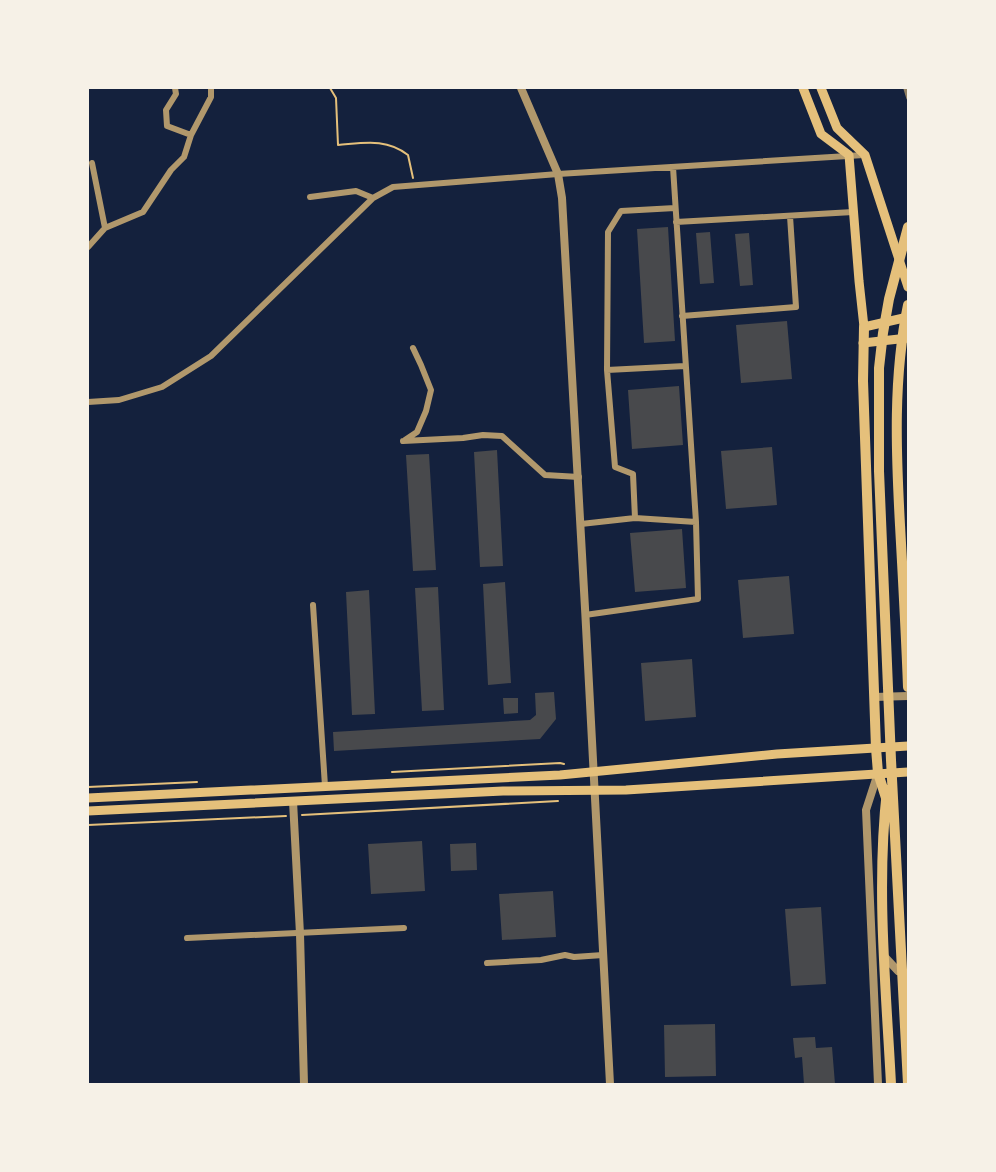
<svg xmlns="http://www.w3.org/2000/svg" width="996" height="1172" font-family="'Archivo Narrow',sans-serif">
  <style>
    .building { fill: #48494c }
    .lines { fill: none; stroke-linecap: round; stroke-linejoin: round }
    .path { stroke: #e5c07b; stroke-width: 2 }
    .minor { stroke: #b1986c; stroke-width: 6 }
    .tertiary { stroke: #b1986c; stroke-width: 8 }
    .secondary { stroke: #e5c07b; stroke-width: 9 }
    .primary { stroke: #e5c07b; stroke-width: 10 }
    .trunk { stroke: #e5c07b; stroke-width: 10 }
    .rail { stroke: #918062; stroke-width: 3.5 }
  </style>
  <rect width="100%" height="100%" fill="#14213d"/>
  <path class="building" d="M668 227 675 341 644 343 637 229Z
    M710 232 714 283 700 284 696 233Z
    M749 233 753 285 740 286 735 234Z
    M787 321 792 379 741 383 736 325Z
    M679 386 683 445 632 449 628 390Z
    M772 447 777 505 726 509 721 451Z
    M497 450 503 566 480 567 474 452Z
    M429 454 436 570 413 571 406 455Z
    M682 529 686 588 635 592 630 533Z
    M789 576 794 634 743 638 738 580Z
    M505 582 511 683 488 685 483 584Z
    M438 587 444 710 422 711 415 588Z
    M369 590 375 714 352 715 346 592Z
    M692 659 696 717 645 721 641 663Z
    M554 692 556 719 540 739 334 751 333 732 530 720 536 715 535 693Z
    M503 698H518V713L504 714Z
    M422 841 425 891 371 894 368 844Z
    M476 843 477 870 451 871 450 844Z
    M553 891 556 937 502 940 499 894Z
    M821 907 826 984 791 986 785 909Z
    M715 1024 716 1076 665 1077 664 1025Z
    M815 1037 816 1048 832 1047 835 1084H804L802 1057 795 1058 793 1038Z"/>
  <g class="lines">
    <path class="path" d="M330 88 336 98 338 145C364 143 386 138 408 155L413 178
      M392 772 560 763 564 764
      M88 787 197 782
      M302 815 558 801
      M88 825 286 816"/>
    <path class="minor" d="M191 135 211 97V88
      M310 197 356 191 373 198
      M675 208 621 211 608 232 607 370 685 366
      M676 222 853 212
      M105 228 143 212 171 170 184 157 191 135 167 126 166 110 176 94 175 88
      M88 247 105 228 92 163
      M682 316 796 307 790 216
      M88 402 119 400 162 387 211 356 373 198 393 187 558 174 864 155
      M405 440 417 432 426 411 431 390 421 365 413 348
      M403 441 463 438 483 435 502 436 545 475 579 477
      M635 518 696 522
      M581 524 635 518 633 474 615 467 607 370
      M313 605 325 786
      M585 615 698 599 696 522 673 167
      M187 938 404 928
      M487 963 541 960 565 955 574 957 603 955"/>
    <path class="tertiary" d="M521 88 558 174 562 198C580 493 594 789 610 1084
      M874 697 908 696
      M878 773 866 810 878 1084
      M293 801 300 934 304 1084
      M884 956 898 971"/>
    <path class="secondary" d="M803 88 821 134 849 155 859 281 864 327 908 317
      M821 88 837 128 865 155 908 287
      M863 343 908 338
      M88 798 560 775 777 754 908 746
      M88 811 503 791 626 790 908 772"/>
    <path class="primary" d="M864 327 863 381 876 748 878 773 886 798"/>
    <path class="trunk" d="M908 305C893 377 896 452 900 525 903 579 906 633 908 687
      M887 790C876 888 886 987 891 1084
      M908 1084 891 760 879 471V368L883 333 889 299 908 227"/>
    <path class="rail" d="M905 88 908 98"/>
  </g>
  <rect width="996" height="1172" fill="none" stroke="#f6f1e7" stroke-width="178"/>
</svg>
